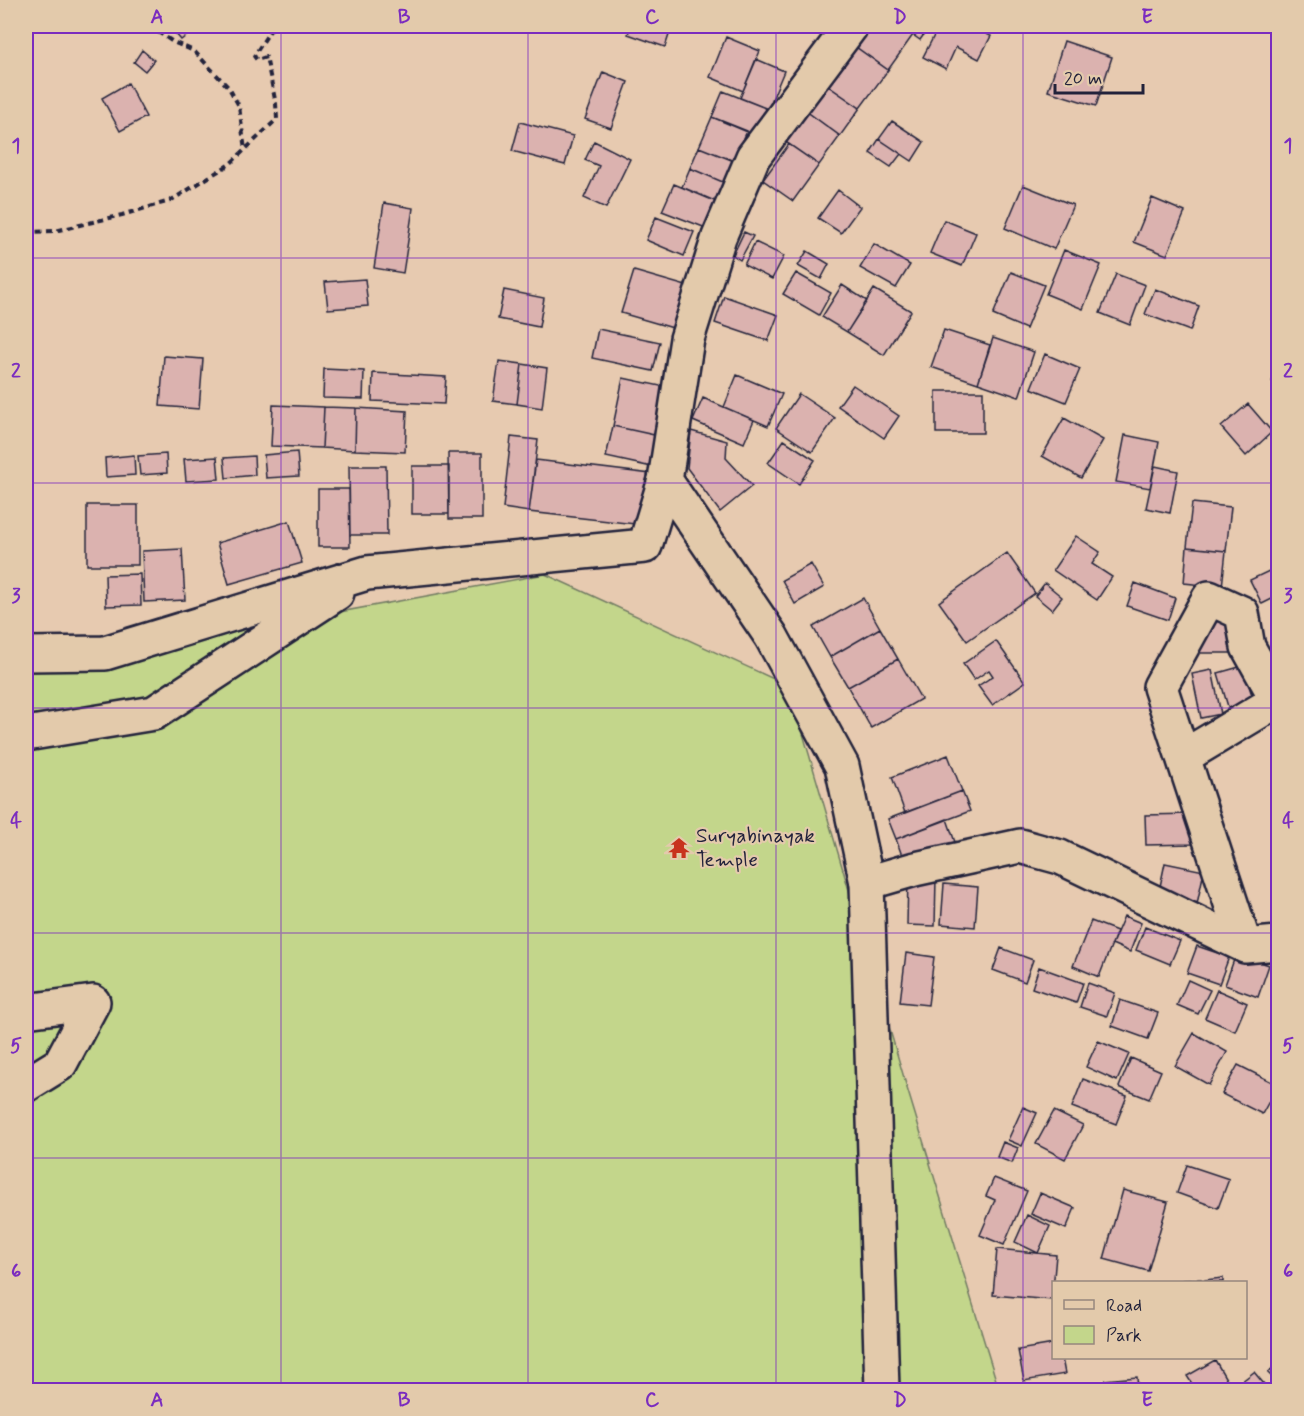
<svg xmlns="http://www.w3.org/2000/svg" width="1304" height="1416" font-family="Mynerve,sans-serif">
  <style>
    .green { fill: #c3d68b; stroke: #727c63; stroke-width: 1.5 }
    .building { fill: #dbb2af; stroke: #22223b; stroke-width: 1.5 }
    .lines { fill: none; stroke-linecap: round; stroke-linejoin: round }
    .street-casing { stroke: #22223b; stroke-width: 38 }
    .secondary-casing { stroke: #22223b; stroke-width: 38 }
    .path { stroke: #22223b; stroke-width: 4; stroke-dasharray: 6 4.5; stroke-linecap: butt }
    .street { stroke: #e3caab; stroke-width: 33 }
    .secondary { stroke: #e3caab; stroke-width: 33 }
    .grid { fill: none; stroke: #7b2cbf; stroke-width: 1.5; stroke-opacity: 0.55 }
    .labels { text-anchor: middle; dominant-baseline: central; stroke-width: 4.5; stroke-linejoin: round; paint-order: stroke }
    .poi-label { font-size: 21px; fill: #22223b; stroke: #e3caab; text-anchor: start }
    .neatline { fill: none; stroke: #7b2cbf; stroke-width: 2 }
    .grid-label { font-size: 20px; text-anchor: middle; font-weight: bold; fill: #7b2cbf }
  </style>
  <rect width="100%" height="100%" fill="#e7cab0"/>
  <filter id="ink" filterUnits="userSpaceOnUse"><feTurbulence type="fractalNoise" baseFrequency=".0167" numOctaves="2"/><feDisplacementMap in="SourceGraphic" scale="12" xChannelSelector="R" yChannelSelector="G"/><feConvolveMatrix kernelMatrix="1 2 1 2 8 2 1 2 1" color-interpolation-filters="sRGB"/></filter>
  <g filter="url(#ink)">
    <path class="green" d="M545 574 789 686 907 1088 999 1390H26V670Z"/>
    <path class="building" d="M169 26H199L181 40Z
      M631 26H672L665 47 628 34Z
      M872 26H900L913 35 888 70 856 47Z
      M900 26H930L920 40Z
      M939 26H969L991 36 979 59 956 47 946 69 923 57Z
      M726 37 760 51 743 91 710 77Z
      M1064 41 1112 57 1096 106 1048 91Z
      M849 42 888 70 860 108 821 81Z
      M142 50 154 60 145 71 134 62Z
      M756 59 784 71 768 109 740 98Z
      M603 72 628 82 611 128 585 119Z
      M821 81 860 108 840 136 802 108Z
      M128 83 146 117 120 131 102 98Z
      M723 91 768 109 757 136 712 117Z
      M802 108 840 136 819 165 780 138Z
      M712 117 747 131 734 161 699 147Z
      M892 121 924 142 912 161 879 139Z
      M520 122 573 136 565 165 512 151Z
      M879 139 901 154 891 167 870 153Z
      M594 141 630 159 606 208 584 198 599 166 585 160Z
      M789 144 819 165 793 201 763 180Z
      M699 147 734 161 725 183 690 168Z
      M690 168 725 183 717 202 682 187Z
      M674 184 717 202 706 228 662 211Z
      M1023 185 1073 205 1054 249 1005 228Z
      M838 190 860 207 841 233 818 218Z
      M1152 198 1185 212 1167 255 1134 242Z
      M384 203 413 208 403 273 374 268Z
      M656 217 694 232 684 256 646 240Z
      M944 220 976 233 962 266 930 253Z
      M744 232 753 236 740 260 733 255Z
      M755 242 784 256 772 279 744 265Z
      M874 244 910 265 896 288 860 268Z
      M1064 250 1101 265 1083 309 1046 294Z
      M807 251 829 264 821 279 798 266Z
      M634 271 693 288 680 330 621 313Z
      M1011 272 1044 285 1026 329 993 315Z
      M796 273 831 293 819 315 783 294Z
      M1116 274 1145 285 1130 325 1100 313Z
      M365 279 368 306 328 309 325 282Z
      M842 285 867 301 847 332 822 317Z
      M874 289 911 311 884 355 847 332Z
      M1155 289 1199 306 1190 331 1145 314Z
      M504 290 544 298 539 327 498 319Z
      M724 296 778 315 768 341 715 323Z
      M598 329 660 342 653 371 592 358Z
      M944 330 990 345 978 383 931 367Z
      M993 338 1034 352 1019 397 978 383Z
      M1045 354 1080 369 1066 402 1031 388Z
      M164 356 203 359 199 409 160 406Z
      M499 361 522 364 517 404 493 401Z
      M522 364 547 368 542 408 517 404Z
      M324 369 364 371 363 399 323 398Z
      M373 373 446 377 444 404 372 401Z
      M737 375 782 394 768 426 724 407Z
      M1278 376V389L1272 381Z
      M623 378 670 388 659 436 613 426Z
      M853 385 899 416 884 438 838 406Z
      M936 391H983V433H936Z
      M799 394 835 418 812 452 776 428Z
      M703 398 754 420 744 443 693 421Z
      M1248 404 1272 432 1246 456 1221 427Z
      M273 405 324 407 322 448 271 446Z
      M324 407 356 408 355 450 322 448Z
      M356 408 407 411 405 452 355 450Z
      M1064 418 1103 440 1081 478 1042 456Z
      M613 426 659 436 652 467 606 457Z
      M691 431 727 441 726 458 752 486 720 512 687 468Z
      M1125 435 1159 442 1150 488 1116 482Z
      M511 437 538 440 529 512 503 508Z
      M784 440 815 460 799 484 768 463Z
      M297 452 299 476 266 478 264 455Z
      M448 453H482V519H449Z
      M166 454 167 473 140 475 138 456Z
      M134 455 135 475 106 477 105 458Z
      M254 456 255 475 226 478 224 458Z
      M217 457 219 479 186 481 184 459Z
      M536 460 651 474 644 525 529 512Z
      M349 466H386L387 535H350Z
      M412 466H449V514H412Z
      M1155 466 1178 471 1170 513 1146 508Z
      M318 489H349L350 547H318Z
      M1192 503 1231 507 1226 551 1187 547Z
      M87 505H138V565H87Z
      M289 521 302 563 229 584 217 543Z
      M1076 536 1100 552 1092 564 1112 577 1097 600 1053 570Z
      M1187 547 1226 551 1222 587 1184 583Z
      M182 549 185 600 144 602 142 551Z
      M1007 553 1035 593 967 641 939 602Z
      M811 564 824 587 795 604 782 580Z
      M1271 570 1278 586V596L1262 604 1250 580Z
      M140 574 141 605 106 606 105 575Z
      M1045 583 1062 597 1052 610 1035 596Z
      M1135 583 1175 598 1168 620 1127 606Z
      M863 598 880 628 830 657 813 627Z
      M1200 617H1233V653H1200Z
      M880 628 898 659 848 687 830 657Z
      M996 641 1025 682 992 705 978 686 993 676 989 670 974 680 963 664Z
      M898 659 921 699 871 728 848 687Z
      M1243 666 1254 702 1229 710 1218 673Z
      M1212 670 1221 714 1201 718 1192 674Z
      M948 755 962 791 905 813 892 777Z
      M962 791 970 811 896 839 888 819Z
      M1192 814 1193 844 1146 845 1145 815Z
      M947 819 956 845 905 864 896 839Z
      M1165 863 1204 871 1197 904 1158 896Z
      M908 877H936L935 926 907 925Z
      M944 884 978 887 975 927 941 924Z
      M1124 916 1141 923 1130 952 1112 944Z
      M1091 921 1117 931 1099 977 1073 966Z
      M1145 927 1180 941 1170 964 1136 950Z
      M1197 946 1229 957 1219 984 1187 973Z
      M1001 948 1033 960 1025 982 993 970Z
      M906 953 934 957 928 1005 900 1002Z
      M1236 954 1269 965 1258 997 1225 985Z
      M1039 967 1083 983 1076 1003 1032 988Z
      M1188 980 1210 990 1198 1014 1177 1005Z
      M1088 983 1115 993 1107 1016 1080 1007Z
      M1217 990 1247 1003 1235 1031 1205 1018Z
      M1120 1000 1158 1013 1148 1039 1112 1026Z
      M1194 1033 1227 1052 1209 1085 1175 1066Z
      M1098 1041 1129 1054 1117 1081 1086 1067Z
      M1131 1058 1161 1071 1149 1099 1119 1087Z
      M1238 1065 1278 1085 1262 1114 1222 1094Z
      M1083 1079 1127 1096 1116 1124 1072 1107Z
      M1023 1107 1037 1113 1022 1146 1008 1140Z
      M1054 1111 1083 1125 1065 1159 1036 1144Z
      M1003 1142 1018 1148 1012 1163 997 1157Z
      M1187 1165 1229 1179 1218 1208 1177 1193Z
      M994 1178 1027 1191 1004 1245 980 1235 995 1200 986 1196Z
      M1123 1190 1168 1202 1148 1271 1104 1259Z
      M1040 1193 1075 1208 1066 1229 1031 1214Z
      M1027 1215 1050 1226 1038 1253 1015 1242Z
      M997 1249 1056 1255 1052 1300 993 1295Z
      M1223 1278V1282H1205V1280Z
      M1201 1279 1202 1282H1185L1184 1280Z
      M1054 1344V1358H1062L1065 1374 1024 1381 1018 1350Z
      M1215 1360 1229 1384 1219 1390H1196L1187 1376Z
      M1278 1362V1383L1268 1373Z
      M1254 1372 1269 1390H1242L1237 1385Z
      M1137 1377 1138 1390H1106L1105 1380Z"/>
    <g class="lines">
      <defs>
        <path id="street" d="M26 654 105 653 367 573 645 546 665 480
          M26 734 154 713 337 593
          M1183 757 1278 700
          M867 883 915 869 1020 846 1060 857 1245 946 1278 943
          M1245 946 1160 687 1209 598 1242 613 1248 647 1278 701
          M26 1011 93 1002 60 1064 26 1085"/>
        <path id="secondary" d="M851 26 753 157 719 237 687 339 665 480 771 636 842 766 867 883 882 1390"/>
      </defs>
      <use href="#street" class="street-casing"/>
      <use href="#secondary" class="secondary-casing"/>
      <path class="path" d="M149 26 173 42 194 51 229 88 239 106 245 150
        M26 232 55 231 122 215 170 201 230 164 277 119 276 104 266 57 257 60 254 56 273 26"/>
      <use href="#street" class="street"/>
      <use href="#secondary" class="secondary"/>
    </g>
  </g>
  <path class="grid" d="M281 26V1390M528 26V1390M776 26V1390M1023 26V1390M26 258H1278M26 483H1278M26 708H1278M26 933H1278M26 1158H1278"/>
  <defs>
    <symbol id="temple-bare" viewBox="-9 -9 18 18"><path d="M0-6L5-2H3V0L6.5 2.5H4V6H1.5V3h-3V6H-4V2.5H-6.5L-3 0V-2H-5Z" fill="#c8321e" stroke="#e3caab" stroke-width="2.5" paint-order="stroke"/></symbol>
  </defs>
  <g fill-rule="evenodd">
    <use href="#temple-bare" x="664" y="833" width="30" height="30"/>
  </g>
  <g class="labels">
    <g class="poi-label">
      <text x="696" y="836">Suryabinayak<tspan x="696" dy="24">Temple</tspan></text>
    </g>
  </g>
  <rect width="1304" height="1416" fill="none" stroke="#e3caab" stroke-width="66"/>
  <rect x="1052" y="1281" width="195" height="78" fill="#e3caab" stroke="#96877e" stroke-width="1.5"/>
  <rect x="1064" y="1300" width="30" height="9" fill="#e3caab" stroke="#96877e" stroke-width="1.5"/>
  <text x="1106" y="1311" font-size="18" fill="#22223b">Road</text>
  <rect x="1064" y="1326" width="30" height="18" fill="#c3d68b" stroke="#96877e" stroke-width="1.5"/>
  <text x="1106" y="1341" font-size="18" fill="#22223b">Park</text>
  <path d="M1055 84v9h88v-9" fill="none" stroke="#22223b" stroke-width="3"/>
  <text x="1064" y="84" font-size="18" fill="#22223b" stroke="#e3caab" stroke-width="4.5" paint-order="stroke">20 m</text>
  <rect x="33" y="33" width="1238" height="1350" class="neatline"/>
  <g class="grid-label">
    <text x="157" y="23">A</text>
    <text x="404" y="23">B</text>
    <text x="652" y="23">C</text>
    <text x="900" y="23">D</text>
    <text x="1147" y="23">E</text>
    <text x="16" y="152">1</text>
    <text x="1288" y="152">1</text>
    <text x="16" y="377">2</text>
    <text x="1288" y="377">2</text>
    <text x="16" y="602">3</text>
    <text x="1288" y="602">3</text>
    <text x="16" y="827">4</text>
    <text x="1288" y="827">4</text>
    <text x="16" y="1052">5</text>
    <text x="1288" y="1052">5</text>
    <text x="16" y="1277">6</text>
    <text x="1288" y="1277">6</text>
    <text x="157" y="1406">A</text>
    <text x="404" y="1406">B</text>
    <text x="652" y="1406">C</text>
    <text x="900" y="1406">D</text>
    <text x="1147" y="1406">E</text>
  </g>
</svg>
